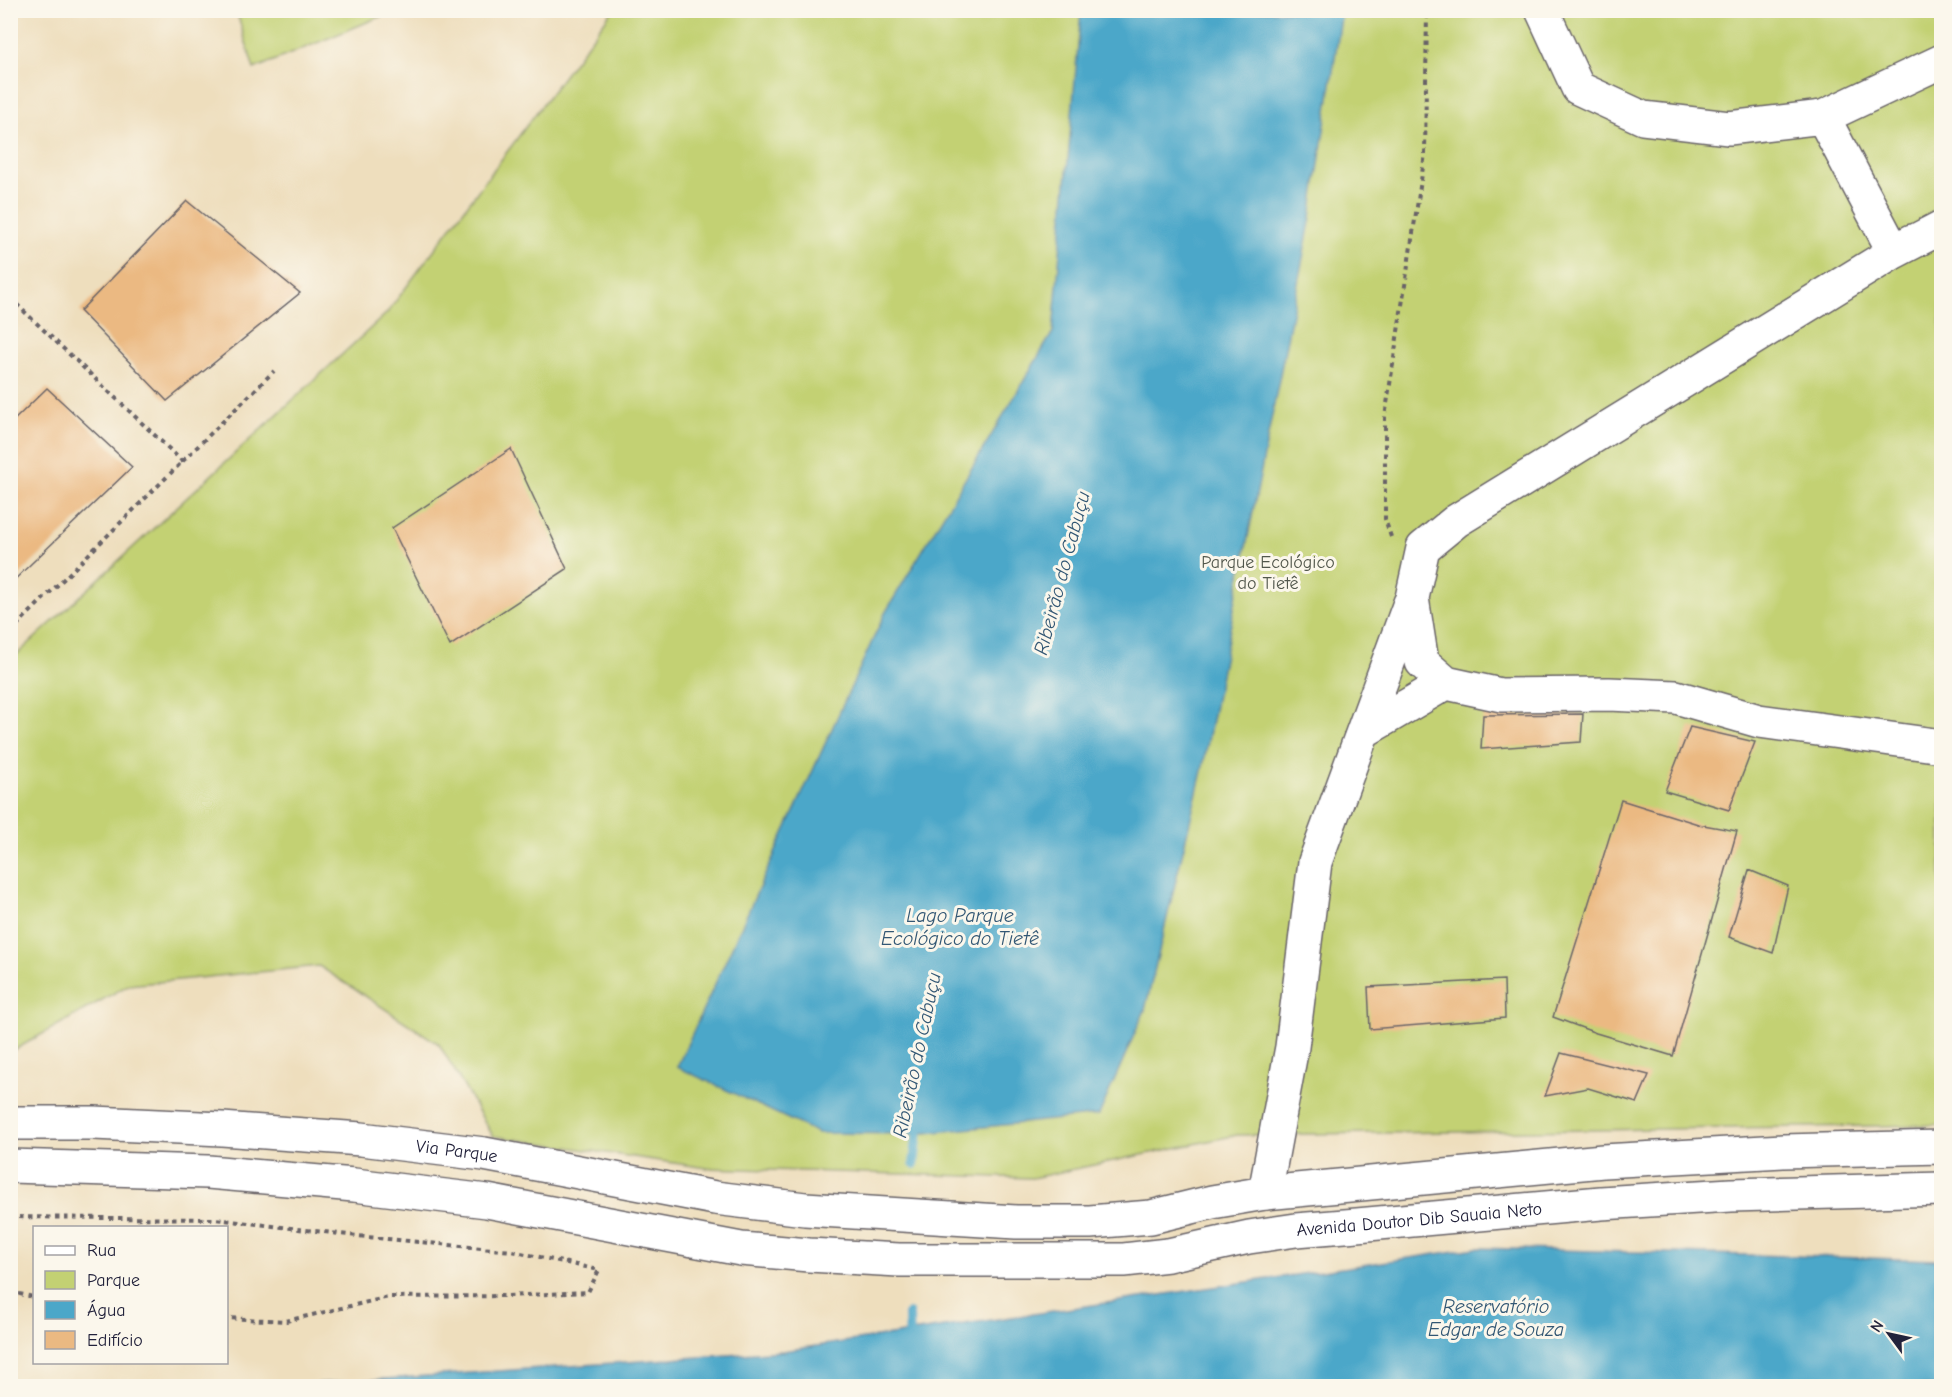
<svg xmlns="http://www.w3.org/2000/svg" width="1952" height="1397" font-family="'Comic Neue',sans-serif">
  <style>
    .green { fill: #c3d173; stroke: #727a57; stroke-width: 1.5 }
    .water { fill: #4ba7c9; stroke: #366482; stroke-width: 1.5 }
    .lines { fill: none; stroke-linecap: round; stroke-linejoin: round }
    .stream { stroke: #4ba7c9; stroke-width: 10 }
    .building { fill: #ebb982 }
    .minor-casing { stroke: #696468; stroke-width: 36 }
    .major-casing { stroke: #696468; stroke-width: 36 }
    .path { stroke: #696468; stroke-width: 4; stroke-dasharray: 4.5 4.5; stroke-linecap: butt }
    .minor { stroke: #fff; stroke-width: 33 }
    .major { stroke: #fff; stroke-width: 33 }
    .labels { text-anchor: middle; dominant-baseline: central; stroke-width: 6; stroke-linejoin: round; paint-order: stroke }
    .park-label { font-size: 18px; fill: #52574c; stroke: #fbf7ec }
    .street-label { font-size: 18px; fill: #22223b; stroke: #fbf7ec }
    .water-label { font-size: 20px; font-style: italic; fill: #325774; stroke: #fbf7ec }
  </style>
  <rect width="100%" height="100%" fill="#fbf7ec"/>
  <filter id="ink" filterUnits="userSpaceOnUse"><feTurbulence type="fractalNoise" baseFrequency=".0167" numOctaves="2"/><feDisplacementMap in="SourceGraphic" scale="12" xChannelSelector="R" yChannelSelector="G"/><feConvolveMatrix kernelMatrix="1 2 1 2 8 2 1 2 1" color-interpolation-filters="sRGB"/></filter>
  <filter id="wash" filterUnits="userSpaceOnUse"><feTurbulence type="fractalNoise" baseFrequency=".008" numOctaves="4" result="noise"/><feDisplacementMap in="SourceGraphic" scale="24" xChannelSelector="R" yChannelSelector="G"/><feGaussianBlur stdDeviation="1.35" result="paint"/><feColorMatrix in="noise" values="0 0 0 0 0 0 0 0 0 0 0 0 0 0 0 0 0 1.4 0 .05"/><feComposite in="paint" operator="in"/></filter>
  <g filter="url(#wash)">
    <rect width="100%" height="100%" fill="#eedebd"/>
    <path class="green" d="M236 10H394V11L254 69Z
      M612 11H1941V1125L1237 1135 1032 1178 707 1168 493 1136 439 1044 319 966 128 985 11 1052V660L387 313Z"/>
    <path class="water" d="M1081 11H1342L1311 217 1202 771 1145 1010 1099 1115 916 1134 818 1133 677 1067 885 613 1053 332Z
      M1476 1248 1941 1260V1386H285L783 1351Z"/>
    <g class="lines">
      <path class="stream" d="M914 1164 919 1123
        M909 1314 910 1344"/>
    </g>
    <g id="blocks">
      <path class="building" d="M187 201 300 293 167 401 80 311Z
        M47 388 132 467 10 584V424Z
        M511 449 567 569 450 646 392 528Z
        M1583 714 1581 742 1481 749 1483 715Z
        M1690 727 1755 742 1729 810 1665 791Z
        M1621 800 1698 824 1737 831 1673 1056 1596 1033 1553 1017Z
        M1749 870 1788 886 1773 953 1729 937Z
        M1504 980 1505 1018 1370 1029 1368 987Z
        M1561 1053 1649 1075 1637 1103 1588 1088 1545 1096Z"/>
    </g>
  </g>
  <g filter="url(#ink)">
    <use href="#blocks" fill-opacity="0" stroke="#696468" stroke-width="1.5"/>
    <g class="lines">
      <defs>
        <path id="minor" d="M1542 10 1578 88 1643 118 1729 128 1823 117 1894 252 1912 241
          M1823 117 1942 61
          M1942 227 1894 252 1456 521 1423 548 1412 598 1422 662 1446 683 1501 695 1609 694 1676 697 1759 721 1942 746
          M1364 731 1446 683
          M1265 1193 1292 1047 1315 862 1410 603"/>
        <g id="major">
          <path id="s1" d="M10 1123H94L222 1129 361 1139 484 1154 715 1198 805 1209 1016 1222H1090L1151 1217 1212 1202 1265 1193 1603 1161 1783 1151 1942 1147"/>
          <path id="s2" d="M10 1166 208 1172 354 1185 487 1201 741 1249 809 1255 899 1260H1124L1168 1255 1249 1237 1296 1230 1357 1225 1601 1203 1731 1195 1942 1189"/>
        </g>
      </defs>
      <use href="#minor" class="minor-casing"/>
      <use href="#major" class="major-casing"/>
      <path class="path" d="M10 298 183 462
        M1391 537 1385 519V417L1425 154 1427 10
        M10 632 274 371
        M10 1217 215 1219 357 1236 512 1251 599 1270 588 1292 507 1296 389 1297 286 1321 226 1318
        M10 1292 34 1297"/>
      <use href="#minor" class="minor"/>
      <use href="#major" class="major"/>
    </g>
  </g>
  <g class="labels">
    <g class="park-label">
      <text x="1268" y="562">Parque Ecológico<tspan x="1268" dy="21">do Tietê</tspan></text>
    </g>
    <g class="street-label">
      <text stroke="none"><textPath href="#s1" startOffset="448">Via Parque</textPath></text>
      <text stroke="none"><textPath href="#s2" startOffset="1419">Avenida Doutor Dib Sauaia Neto</textPath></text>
    </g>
    <g class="water-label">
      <text transform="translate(1062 573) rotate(-75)">Ribeirão do Cabuçu</text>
      <text x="960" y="915">Lago Parque<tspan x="960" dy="23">Ecológico do Tietê</tspan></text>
      <text transform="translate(917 1055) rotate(-78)">Ribeirão do Cabuçu</text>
      <text x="1496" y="1306">Reservatório<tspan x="1496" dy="23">Edgar de Souza</tspan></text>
    </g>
  </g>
  <rect width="1952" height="1397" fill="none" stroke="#fbf7ec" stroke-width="36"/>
  <rect x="33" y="1226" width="195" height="138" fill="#fbf7ec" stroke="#a4a2a5" stroke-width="1.5"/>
  <rect x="45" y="1246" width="30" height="9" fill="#ffffff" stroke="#a4a2a5" stroke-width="1.5"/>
  <text x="87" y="1256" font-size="18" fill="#22223b">Rua</text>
  <rect x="45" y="1271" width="30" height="18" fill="#c3d173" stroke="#a4a2a5" stroke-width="1.5"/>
  <text x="87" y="1286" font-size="18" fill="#22223b">Parque</text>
  <rect x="45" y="1301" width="30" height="18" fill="#4ba7c9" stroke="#a4a2a5" stroke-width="1.5"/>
  <text x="87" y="1316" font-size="18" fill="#22223b">Água</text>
  <rect x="45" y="1331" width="30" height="18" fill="#ebb982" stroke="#a4a2a5" stroke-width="1.5"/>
  <text x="87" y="1346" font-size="18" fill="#22223b">Edifício</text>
  <g transform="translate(1889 1334) rotate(303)" stroke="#fbf7ec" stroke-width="4.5" paint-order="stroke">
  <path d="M0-4.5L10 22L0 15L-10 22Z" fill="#22223b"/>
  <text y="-9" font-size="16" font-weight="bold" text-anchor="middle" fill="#22223b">N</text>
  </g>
</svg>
